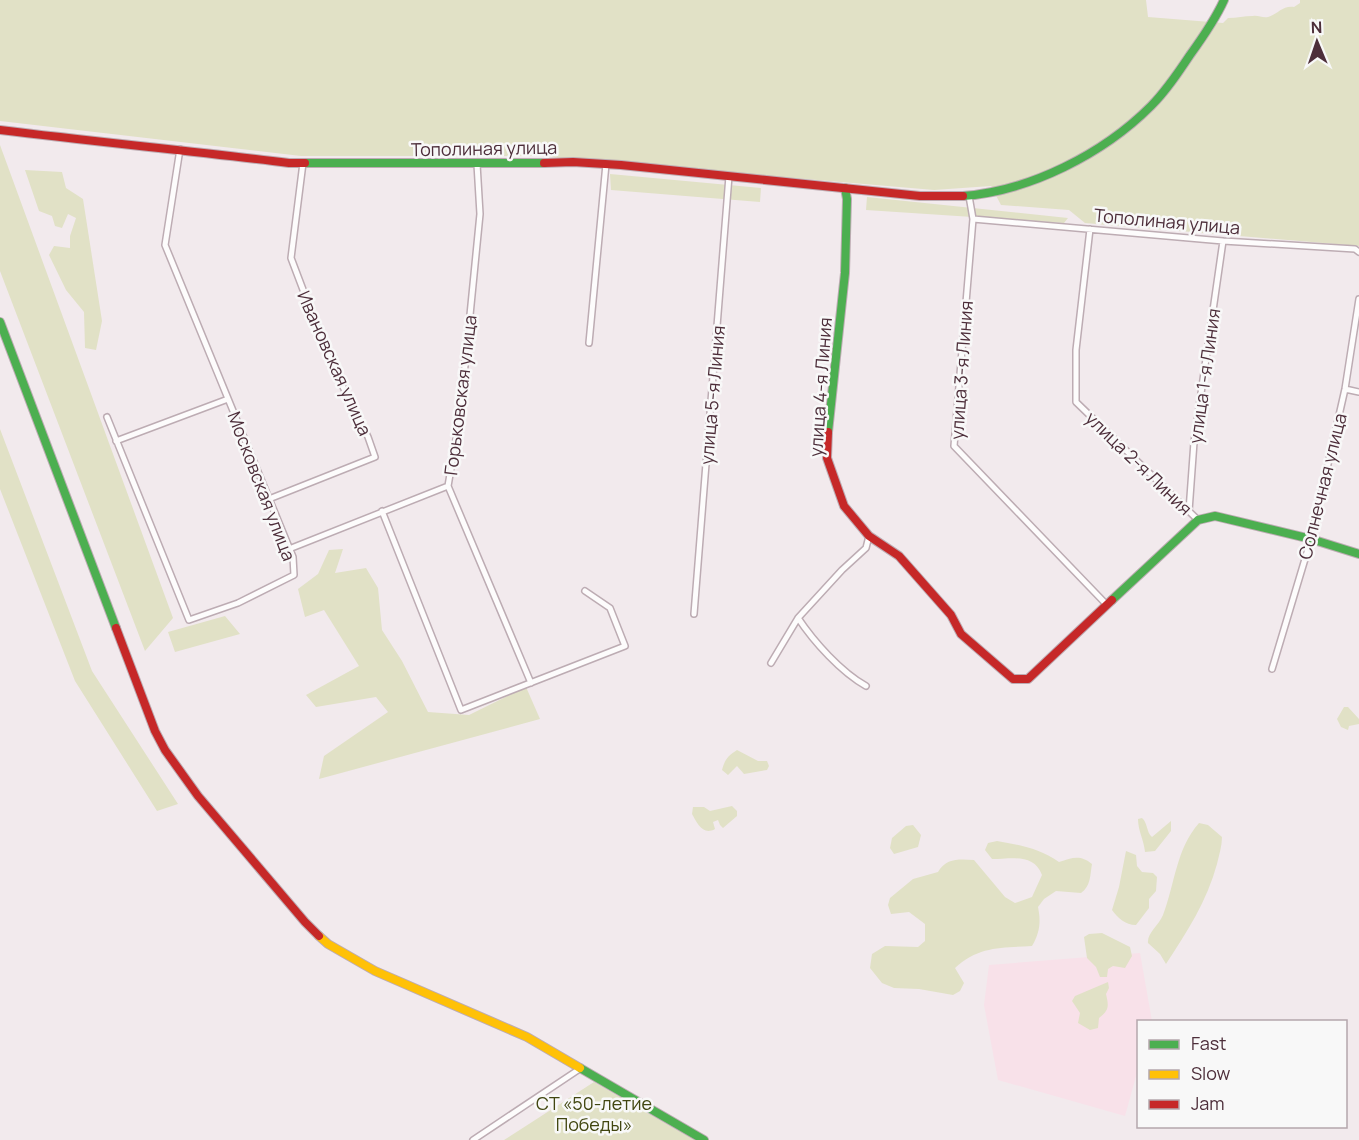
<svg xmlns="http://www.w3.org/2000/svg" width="1359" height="1140" font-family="Manrope,sans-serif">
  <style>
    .built { fill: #f8e1e9 }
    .green { fill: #e1e1c6 }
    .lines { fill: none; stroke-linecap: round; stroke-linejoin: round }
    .street-casing { stroke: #bdacb3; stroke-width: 8 }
    .fast-casing { stroke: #bdacb3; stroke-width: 10 }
    .slow-casing { stroke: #bdacb3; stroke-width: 10 }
    .jam-casing { stroke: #bdacb3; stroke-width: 10 }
    .street { stroke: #fdfcfc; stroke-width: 5 }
    .fast { stroke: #4caf50; stroke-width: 8 }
    .slow { stroke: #ffc107; stroke-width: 8 }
    .jam { stroke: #c62828; stroke-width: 8 }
    .labels { text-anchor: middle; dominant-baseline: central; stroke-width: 5; stroke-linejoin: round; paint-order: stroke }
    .street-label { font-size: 18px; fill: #4d2e3a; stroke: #f8f8f8 }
    .park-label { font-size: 18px; fill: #414610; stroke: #f8f8f8 }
  </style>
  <rect width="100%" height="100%" fill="#f2eaed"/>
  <path class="built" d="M1140 953 1152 1021 1138 1022V1069L1125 1116 998 1080 984 1005 989 965Z"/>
  <path class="green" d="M0 0H1146L1148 17 1223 23 1228 18C1237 18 1244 16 1253 16 1258 15 1262 18 1268 17 1278 14 1283 5 1294 7L1300 3V0H1359V246L1085 223 1069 210 1001 205 991 186 934 190 537 156H301L0 121Z
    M0 145 173 618 145 651 0 271Z
    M25 170 62 172 66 188 83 199 102 321 96 350 85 348 84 312 66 290 49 255 54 246 70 248V236L76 218 68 214 62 228 55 226 52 216 39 211Z
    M610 174 761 188 760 202 611 190Z
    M867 197 1068 218 1064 223 866 210Z
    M0 429 92 671 178 804 157 811 75 681 0 489Z
    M343 549 335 573 366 568 378 588 382 630 402 661 428 712 469 715 526 687 540 719 319 779 324 756 388 712 376 697 316 707 306 695 359 666 324 610 305 617 298 589 318 574 329 550Z
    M225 616 240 634 175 652 168 632Z
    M1344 707H1348L1359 719V724L1349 726 1348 730 1341 727 1337 719Z
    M737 750 758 761H767L769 766 767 770 744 774 737 766 728 775 722 770C725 759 728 756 737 750Z
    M732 806 737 811V816L723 828 720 825 718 820 713 822 715 829C703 836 697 823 692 814L693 807H704L710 811Z
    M1142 818C1148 823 1146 832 1152 837L1171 821V831L1155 851 1145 852C1144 840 1138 831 1138 819Z
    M1199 823 1208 825 1222 837C1222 846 1219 855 1217 864 1207 901 1187 932 1166 964L1160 954 1148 943C1147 933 1159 925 1163 915 1175 884 1176 849 1199 823Z
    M913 825 921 835 918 847 894 854 890 848 892 838 906 826Z
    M997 841C1020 845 1039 848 1059 862 1072 858 1080 854 1092 864 1090 875 1091 886 1081 893L1056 891 1044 899 1038 907C1041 922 1040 932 1032 946 1001 948 979 946 955 968L964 983 960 991 953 995 919 989 894 988 882 983 870 968 872 954 885 946 918 947 925 941V924L909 912 891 914 888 905 890 898 913 879 938 872C946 858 959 859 974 860L1005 897 1015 903 1032 897 1042 875C1034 853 1011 859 992 859L985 850 988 843Z
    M1126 851 1136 855 1137 866 1142 872 1153 873 1157 877 1156 891 1149 899V908L1136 925C1125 925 1118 918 1112 910L1119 887Z
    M1102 933 1130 947 1132 956 1125 968 1113 966 1108 969 1107 977H1100L1096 967 1087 958 1084 937 1089 934Z
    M1108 982 1109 988 1106 994C1109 1007 1109 1010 1099 1018L1098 1028 1090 1030 1078 1023 1080 1013 1072 1001 1075 996Z
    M594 1082 694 1140H504Z"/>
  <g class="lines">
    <defs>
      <path id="street" d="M477 164 480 214 460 416 448 486 531 683
        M969 196 973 219 954 446 1106 604
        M973 219 1223 241 1355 249 1359 252
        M1090 229 1076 350V402L1198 520
        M589 343 606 164
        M1345 389 1359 392
        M107 417 189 620 238 603 294 575 293 557 165 245 180 149
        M116 441 228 399
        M269 499 375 457 368 437 330 361 291 258 303 163
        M382 511 461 710 625 646 610 608 585 591
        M1189 511 1194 442 1223 241
        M289 549 448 486
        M694 614 729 176
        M798 618C814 642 841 672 866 686
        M771 663 798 618 842 570 866 548 869 536
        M1272 669 1311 539 1345 389 1359 299
        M473 1140 581 1068"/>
      <path id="fast" d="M305 163H544
        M963 196C1030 191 1103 154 1151 106 1166 91 1178 73 1190 55 1203 37 1215 20 1224 0
        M0 322 116 628
        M828 432 845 273 847 199 845 188
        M1112 600 1198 520 1215 516 1311 539 1359 554
        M580 1068 704 1140"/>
      <path id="slow" d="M319 936 328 944 375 971 527 1037 580 1068"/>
      <path id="jam" d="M0 130C96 142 193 151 289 163H305
        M544 163 573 162 621 165 920 196H963
        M828 432 827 458 844 506 869 536 899 556 951 615 961 634 1013 679H1028L1112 600
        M116 628 155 731 165 750 198 796 305 922 319 936"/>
    </defs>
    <use href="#street" class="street-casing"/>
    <use href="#fast" class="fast-casing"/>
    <use href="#slow" class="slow-casing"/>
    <use href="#jam" class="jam-casing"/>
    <use href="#street" class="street"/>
    <use href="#fast" class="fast"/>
    <use href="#slow" class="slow"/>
    <use href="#jam" class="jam"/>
  </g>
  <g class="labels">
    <g class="street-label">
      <text transform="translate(484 148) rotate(-1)">Тополиная улица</text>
      <text transform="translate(1167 221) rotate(5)">Тополиная улица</text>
      <text transform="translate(335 363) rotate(66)">Ивановская улица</text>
      <text transform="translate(961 370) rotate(-86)">улица 3-я Линия</text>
      <text transform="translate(1204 376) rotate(-82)">улица 1-я Линия</text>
      <text transform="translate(820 387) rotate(-86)">улица 4-я Линия</text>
      <text transform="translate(460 395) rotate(-83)">Горьковская улица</text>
      <text transform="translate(712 395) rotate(-85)">улица 5-я Линия</text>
      <text transform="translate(1139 463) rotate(44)">улица 2-я Линия</text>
      <text transform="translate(262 486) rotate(69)">Московская улица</text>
      <text transform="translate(1322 486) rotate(-76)">Солнечная улица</text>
    </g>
    <g class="park-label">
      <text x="594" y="1103">СТ «50-летие<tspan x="594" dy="21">Победы»</tspan></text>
    </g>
  </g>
  <rect x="1137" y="1020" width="210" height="108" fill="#f8f8f8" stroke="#b4a7ac" stroke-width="1.5"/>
  <rect x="1149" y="1040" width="30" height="9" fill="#4caf50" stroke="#b4a7ac" stroke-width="1.5"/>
  <text x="1191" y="1050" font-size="18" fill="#4d2e3a">Fast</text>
  <rect x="1149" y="1070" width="30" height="9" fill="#ffc107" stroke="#b4a7ac" stroke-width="1.5"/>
  <text x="1191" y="1080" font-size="18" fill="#4d2e3a">Slow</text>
  <rect x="1149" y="1100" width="30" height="9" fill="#c62828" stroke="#b4a7ac" stroke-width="1.5"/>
  <text x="1191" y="1110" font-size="18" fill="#4d2e3a">Jam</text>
  <g transform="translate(1317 42) rotate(358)" stroke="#f8f8f8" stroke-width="4.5" paint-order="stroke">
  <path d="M0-4.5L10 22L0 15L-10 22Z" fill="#4d2e3a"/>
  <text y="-9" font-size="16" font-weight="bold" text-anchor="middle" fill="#4d2e3a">N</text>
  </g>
</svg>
